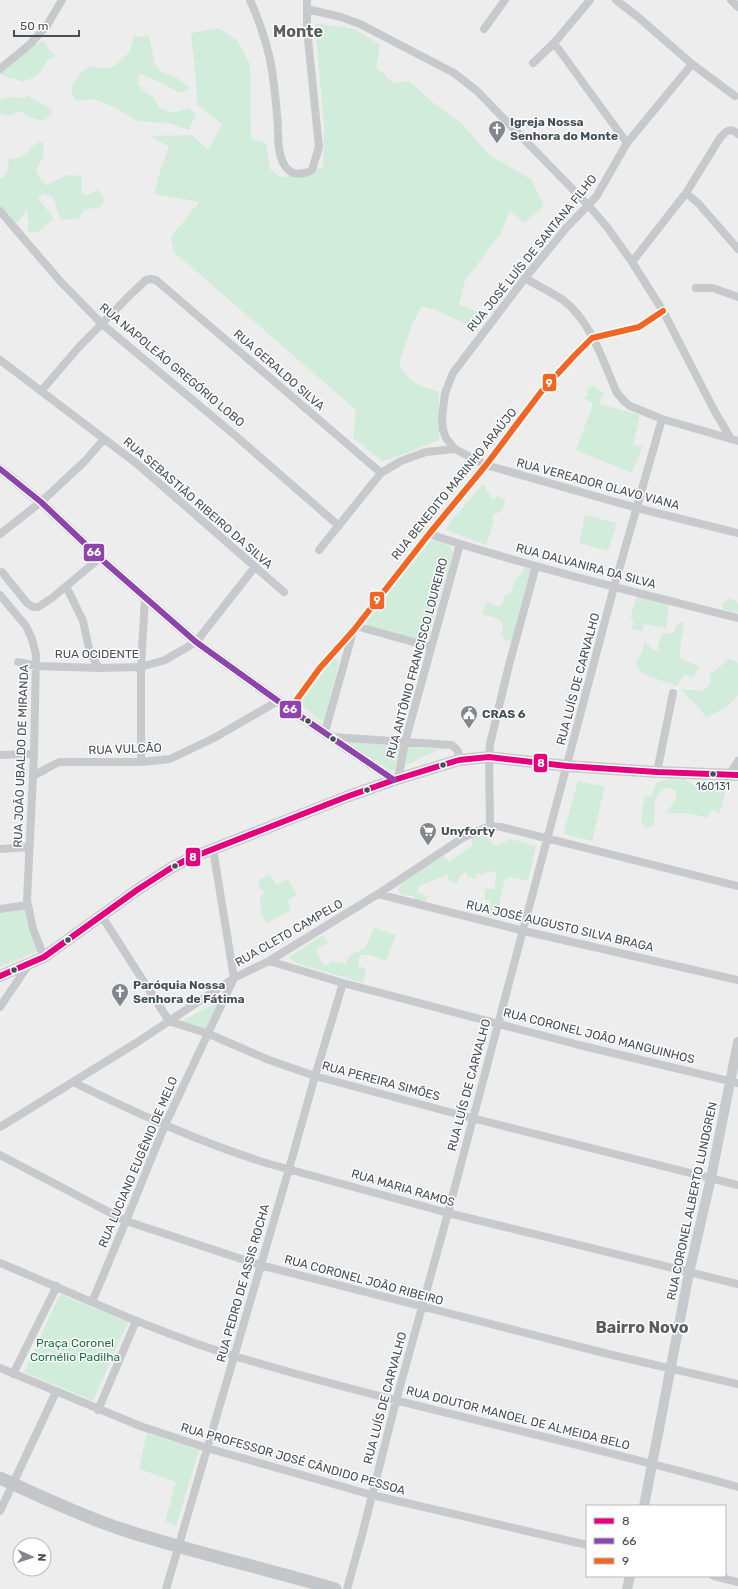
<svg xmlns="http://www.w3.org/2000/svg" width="738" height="1589" font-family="Rubik,sans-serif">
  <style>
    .green { fill: #d2ecdb }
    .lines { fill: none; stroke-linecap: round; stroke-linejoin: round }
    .minor { stroke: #c7c9cc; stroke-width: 8 }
    .tertiary { stroke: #c7c9cc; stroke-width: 10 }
    .secondary { stroke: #c8cacd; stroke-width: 12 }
    .primary { stroke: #c4c7ca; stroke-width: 13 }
    .bus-1-casing { stroke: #fff; stroke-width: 9 }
    .bus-2-casing { stroke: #fff; stroke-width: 9 }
    .bus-3-casing { stroke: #fff; stroke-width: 9 }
    .bus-1 { stroke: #e5007d; stroke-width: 6 }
    .bus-2 { stroke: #8e44ad; stroke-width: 6 }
    .bus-3 { stroke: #f26522; stroke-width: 6 }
    .bus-dot { fill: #465058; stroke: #fff; stroke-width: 1.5 }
    .labels { text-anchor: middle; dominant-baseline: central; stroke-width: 3; stroke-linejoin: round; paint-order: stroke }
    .bus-label { font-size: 11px; fill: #465058; stroke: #fff }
    .poi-label { font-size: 12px; font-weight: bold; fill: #465058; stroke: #fff; text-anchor: start }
    .street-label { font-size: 12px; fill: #465058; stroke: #fff }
    .park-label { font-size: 12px; fill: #1c7444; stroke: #fff }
    .district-label { font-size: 16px; font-weight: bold; fill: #595d61; stroke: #fff }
    .line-badge { stroke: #fff; stroke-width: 1.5 }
    .badge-label { font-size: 11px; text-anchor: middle; font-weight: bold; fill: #fff }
  </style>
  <rect width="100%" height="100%" fill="#eeeded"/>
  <path class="green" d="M315 23 355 29 380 45 376 68 384 74 393 83 409 81 436 105 460 122 491 156 531 179 544 206 524 223 510 210 501 233 465 281 459 304 488 316 475 328 438 311 422 306 412 324 399 364C412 385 416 384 439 392V440L404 454 382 461 353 438 356 410 174 252 171 237 199 202 154 194 161 168 169 147 151 136 192 135 208 150 222 124 197 105 196 81 191 33 219 28 237 40 250 64 251 139 266 143 270 169 281 178 323 167 324 126Z
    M134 36 139 37 149 36 155 64 161 72 177 78 190 88 181 93 140 73 137 84 144 91 153 97 160 108 173 113 189 108 196 114 189 130 169 123 137 121 117 109 95 99 75 101 71 89C76 79 82 65 96 67 102 68 106 69 112 67 117 65 123 56 129 53Z
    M44 41 50 51 56 56 48 59C41 73 36 79 20 82L16 78 12 79 0 74V72L33 45Z
    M26 95 46 106 53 112 43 121 26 116 21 111 7 116 0 114V100L11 97 25 98Z
    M43 141 44 156 36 170 40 179 47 185 67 175 81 176 82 194 87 195 98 190 105 200 99 208 84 209 79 218 62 220 59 216 53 197 44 193 38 198 54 219 39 231 30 233 27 230 29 225 27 209 17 223 2 214 0 206V179C8 175 9 167 8 159 33 158 25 146 43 141Z
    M594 386 604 393 599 404 640 415 633 445 643 446 632 473 576 450 593 404 583 397 587 396V388Z
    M483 484 493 500 498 496 506 500 502 511 493 515V525L486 545 446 530 451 521Z
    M585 515 617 523 608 551 579 543Z
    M431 540C439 542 451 543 453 553L427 642 425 643 368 626 366 621Z
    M531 567 532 569 512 640 506 641 501 634 503 626 499 619 482 614 486 602 497 606 502 605 505 594 509 595 516 579 523 573 525 568Z
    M637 595 669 604 666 628 645 624 642 631 631 629 634 620 630 618Z
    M730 598 738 603V613L725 610 721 604Z
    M679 622H684L679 657 699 667 692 678 685 674 677 686 650 677 640 671 636 661 641 654 645 641 653 650H658L659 641 662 634 673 633Z
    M334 658 338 659 339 662 324 723 299 704Z
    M729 659 736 661 738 663V695L727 707 706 718 699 708 680 689 703 691 711 683 710 675Z
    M352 741 439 749 397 770H391L347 742Z
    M684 779 692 784 719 787 726 789 720 813 711 810 708 818 687 813H666L676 799V791L670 788 662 789 655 800 654 825 646 829 641 821 644 797 652 795 656 783 664 780Z
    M578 781 605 787 592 841 563 834Z
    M472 833 482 834 489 836 493 846 511 839 536 846 528 881 509 877 504 882 497 917 485 916 491 900 485 899V888L494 890 497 872 485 871 484 875 477 874 476 879 468 877 466 872 460 876 457 884 451 882 447 875 419 886 418 893 428 896 426 901 415 900 414 896 403 895 398 891 404 877 443 854 449 862 472 846Z
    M270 874 276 885 288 879 297 895 288 900 291 910 267 923 261 915 260 898 264 893 259 887V880Z
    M25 908 38 951 0 967V911Z
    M374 928 396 935 386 961 371 955H360L358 966 366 969 363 983 296 963 289 957 323 935 328 943 316 949 322 963 327 965 332 961 345 964 350 955 365 948Z
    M226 997 205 1034 179 1023Z
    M60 1294 128 1322 93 1401 24 1372Z
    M147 1433 199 1450 176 1526 165 1521 176 1482 139 1469Z"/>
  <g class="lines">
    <path class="minor" d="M250 0C260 23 268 45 272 70 274 85 276 100 277 115 279 131 276 153 285 166 291 176 303 175 312 170L319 147 307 29V0
      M616 0 638 17 692 64 735 96
      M731 0 738 7
      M307 9 341 17 360 24 454 73 476 90 589 206 607 227 632 262 663 311 714 410 731 439
      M484 29 505 0
      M554 43 627 143
      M533 63 554 43 590 0
      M692 64 627 143 596 197 567 227 525 278 453 373 445 393 442 417 443 430 446 438 455 449 486 465 637 508 738 533
      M0 69 29 45 46 27 62 0
      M686 193 698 203 738 249
      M0 211 60 281 102 324 237 437 339 526
      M632 262 686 193 720 138C726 131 730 127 738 134
      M525 278C538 286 551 292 563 300 592 322 603 362 617 393L625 402 630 406 662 419 738 441
      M696 288H713L738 297
      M0 360 136 463 284 592
      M42 390 79 347 130 295 146 280 150 279 156 280 381 473
      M0 534 41 502 85 461 104 439
      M429 534C530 567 634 592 738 618
      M319 550 381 473 401 461 426 452 455 449
      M2 572 27 603 33 607H38L52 598 100 558
      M66 586 83 621 90 653 99 668
      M0 595 26 626 32 639 36 655 34 754 27 900 33 929 44 957
      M356 626 431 647
      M18 662 37 666 99 668 141 667 165 660 196 642 254 568
      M290 709 319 669 353 631 429 534 486 465 541 392 574 356 592 338 639 327 663 311
      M325 732 352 635
      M332 737 452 745 458 751 459 760
      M0 755 34 754
      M141 762V667L145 598
      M657 772 673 693
      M730 774 738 761
      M33 776C42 772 53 764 60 762H141L170 759 214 738 278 701
      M398 779 405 742 460 544
      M490 826 489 757 490 744 509 665 536 566
      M0 849 29 847
      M378 894 524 931 738 980
      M0 909 27 905
      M101 915 169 1021 209 1034 269 1060 315 1076 472 1118 738 1185
      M269 961 343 983 579 1045 738 1083
      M0 1007 29 964
      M73 1082C136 1113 199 1142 266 1163L448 1213 738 1284
      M0 1127 136 1043 234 978 269 961 378 894 464 837 490 826 501 827 738 886
      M0 1155 126 1221 260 1265 608 1354 738 1384
      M0 1263C78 1295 154 1332 234 1356 401 1406 571 1440 738 1487
      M92 1302 126 1221 165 1125 234 978 213 849
      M0 1368 140 1426 207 1448 372 1495 587 1545
      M13 1374 57 1286
      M98 1410 136 1321
      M0 1511 56 1392
      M714 1576 738 1582
      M166 1589 289 1169 315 1076 343 983
      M347 1589 362 1535 396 1401 448 1213 614 587 662 419"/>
    <path class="tertiary" d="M0 469 41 502 100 558 196 642 278 701 394 780
      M644 1506 689 1273 711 1178 738 1042
      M627 1589 630 1576"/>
    <path class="secondary" d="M0 976 44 957 137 890 171 868 188 859 346 797 394 780 459 760 489 757 567 766 657 772 738 775"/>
    <path class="primary" d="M0 1478C40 1496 79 1515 121 1529 191 1552 264 1568 335 1589"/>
    <defs>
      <path id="bus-1" d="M0 976 44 957 137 890 171 868 188 859 346 797 394 780 459 760 489 757 567 766 657 772 738 775"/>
      <path id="bus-2" d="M0 469 41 502 100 558 196 642 278 701 394 780"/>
      <path id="bus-3" d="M290 709 319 669 353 631 429 534 486 465 541 392 574 356 592 338 639 327 663 311"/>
    </defs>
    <use href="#bus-1" class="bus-1-casing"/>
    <use href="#bus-2" class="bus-2-casing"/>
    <use href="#bus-3" class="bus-3-casing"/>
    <use href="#bus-1" class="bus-1"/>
    <use href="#bus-2" class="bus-2"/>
    <use href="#bus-3" class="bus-3"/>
  </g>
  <defs>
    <symbol id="church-pin" viewBox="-11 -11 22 30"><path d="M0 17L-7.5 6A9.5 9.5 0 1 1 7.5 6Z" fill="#81878c" stroke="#fff"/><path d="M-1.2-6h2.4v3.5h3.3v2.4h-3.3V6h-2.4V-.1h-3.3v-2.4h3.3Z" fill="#fff"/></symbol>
    <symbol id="civic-pin" viewBox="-11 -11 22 30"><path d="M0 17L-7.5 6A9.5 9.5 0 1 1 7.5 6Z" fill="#81878c" stroke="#fff"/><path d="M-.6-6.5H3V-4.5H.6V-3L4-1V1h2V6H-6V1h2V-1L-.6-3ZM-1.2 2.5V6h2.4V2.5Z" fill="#fff"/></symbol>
    <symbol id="supermarket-pin" viewBox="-11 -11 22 30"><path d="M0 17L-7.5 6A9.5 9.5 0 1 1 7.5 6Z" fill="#81878c" stroke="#fff"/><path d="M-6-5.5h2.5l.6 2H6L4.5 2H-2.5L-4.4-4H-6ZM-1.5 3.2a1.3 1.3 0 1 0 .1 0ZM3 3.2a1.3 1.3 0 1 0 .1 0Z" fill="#fff"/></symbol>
  </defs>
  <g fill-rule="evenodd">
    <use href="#church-pin" x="487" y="119" width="20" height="27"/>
    <use href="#civic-pin" x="459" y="704" width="20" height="27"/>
    <use href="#supermarket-pin" x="418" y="821" width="20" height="27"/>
    <use href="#church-pin" x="110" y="982" width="20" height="27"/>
  </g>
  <g class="bus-dot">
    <circle cx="308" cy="721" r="3.5"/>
    <circle cx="333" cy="739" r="3.5"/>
    <circle cx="443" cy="765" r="3.5"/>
    <circle cx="713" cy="774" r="3.5"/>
    <circle cx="367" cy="790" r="3.5"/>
    <circle cx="175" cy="866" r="3.5"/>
    <circle cx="68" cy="940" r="3.5"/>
    <circle cx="14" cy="970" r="3.5"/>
  </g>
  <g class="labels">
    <g class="bus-label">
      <text x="713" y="786">160131</text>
    </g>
    <g class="poi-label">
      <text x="510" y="122">Igreja Nossa<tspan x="510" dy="14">Senhora do Monte</tspan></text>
      <text x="482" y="714">CRAS 6</text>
      <text x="441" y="831">Unyforty</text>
      <text x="133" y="985">Paróquia Nossa<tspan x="133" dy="14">Senhora de Fátima</tspan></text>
    </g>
    <g class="street-label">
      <text transform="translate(532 253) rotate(-51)">RUA JOSÉ LUÍS DE SANTANA FILHO</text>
      <text transform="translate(172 365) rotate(40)">RUA NAPOLEÃO GREGÓRIO LOBO</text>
      <text transform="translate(279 370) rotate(41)">RUA GERALDO SILVA</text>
      <text transform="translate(454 484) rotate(-51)">RUA BENEDITO MARINHO ARAÚJO</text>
      <text transform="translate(598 484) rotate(15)">RUA VEREADOR OLAVO VIANA</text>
      <text transform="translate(198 503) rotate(41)">RUA SEBASTIÃO RIBEIRO DA SILVA</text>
      <text transform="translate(586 566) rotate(15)">RUA DALVANIRA DA SILVA</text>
      <text x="97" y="654">RUA OCIDENTE</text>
      <text transform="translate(417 658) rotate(-75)">RUA ANTÔNIO FRANCISCO LOUREIRO</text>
      <text transform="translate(578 679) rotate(-75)">RUA LUÍS DE CARVALHO</text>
      <text transform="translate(125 749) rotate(-2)">RUA VULCÃO</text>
      <text transform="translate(21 756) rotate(-88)">RUA JOÃO UBALDO DE MIRANDA</text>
      <text transform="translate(560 926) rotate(13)">RUA JOSÉ AUGUSTO SILVA BRAGA</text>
      <text transform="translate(289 933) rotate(-30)">RUA CLETO CAMPELO</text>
      <text transform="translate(599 1036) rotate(14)">RUA CORONEL JOÃO MANGUINHOS</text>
      <text transform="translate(381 1081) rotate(15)">RUA PEREIRA SIMÕES</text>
      <text transform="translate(469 1085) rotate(-75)">RUA LUÍS DE CARVALHO</text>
      <text transform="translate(138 1162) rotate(-67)">RUA LUCIANO EUGÊNIO DE MELO</text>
      <text transform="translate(403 1188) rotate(16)">RUA MARIA RAMOS</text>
      <text transform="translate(692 1201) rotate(-78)">RUA CORONEL ALBERTO LUNDGREN</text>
      <text transform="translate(364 1280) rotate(15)">RUA CORONEL JOÃO RIBEIRO</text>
      <text transform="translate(243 1283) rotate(-74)">RUA PEDRO DE ASSIS ROCHA</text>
      <text transform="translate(385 1398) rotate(-75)">RUA LUÍS DE CARVALHO</text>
      <text transform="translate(518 1418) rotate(14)">RUA DOUTOR MANOEL DE ALMEIDA BELO</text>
      <text transform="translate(293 1459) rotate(16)">RUA PROFESSOR JOSÉ CÂNDIDO PESSOA</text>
    </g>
    <g class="park-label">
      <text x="75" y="1343">Praça Coronel<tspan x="75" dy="14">Cornélio Padilha</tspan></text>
    </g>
    <g class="district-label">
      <text x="298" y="31">Monte</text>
      <text x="642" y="1327">Bairro Novo</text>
    </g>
  </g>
  <g class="line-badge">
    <rect x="542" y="373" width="15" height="19" rx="4" fill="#f26522"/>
    <rect x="83" y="543" width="22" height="19" rx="4" fill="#8e44ad"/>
    <rect x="369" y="591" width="16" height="19" rx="4" fill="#f26522"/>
    <rect x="279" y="700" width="23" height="19" rx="4" fill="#8e44ad"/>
    <rect x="533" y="753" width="15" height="20" rx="4" fill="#e5007d"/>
    <rect x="185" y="847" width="16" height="20" rx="4" fill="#e5007d"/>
  </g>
  <g class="badge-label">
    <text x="549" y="387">9</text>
    <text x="94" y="556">66</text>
    <text x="377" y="604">9</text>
    <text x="290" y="713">66</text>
    <text x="541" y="767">8</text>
    <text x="193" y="861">8</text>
  </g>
  <rect x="586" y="1505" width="140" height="72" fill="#ffffff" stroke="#b5b9bc"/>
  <rect x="594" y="1518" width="20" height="6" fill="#e5007d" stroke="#b5b9bc"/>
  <text x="622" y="1525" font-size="12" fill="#465058">8</text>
  <rect x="594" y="1538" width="20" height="6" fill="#8e44ad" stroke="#b5b9bc"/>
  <text x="622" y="1545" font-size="12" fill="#465058">66</text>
  <rect x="594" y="1558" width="20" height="6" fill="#f26522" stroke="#b5b9bc"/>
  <text x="622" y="1565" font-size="12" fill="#465058">9</text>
  <g transform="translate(32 1557) rotate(93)"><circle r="19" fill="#ffffff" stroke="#b5b9bc"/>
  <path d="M0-3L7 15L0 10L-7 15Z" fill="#81878c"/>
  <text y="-6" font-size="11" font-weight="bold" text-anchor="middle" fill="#465058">N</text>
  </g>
  <path d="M14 30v6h65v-6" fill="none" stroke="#465058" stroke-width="2"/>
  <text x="20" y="30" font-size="12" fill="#465058" stroke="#ffffff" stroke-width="3" paint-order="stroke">50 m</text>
</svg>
